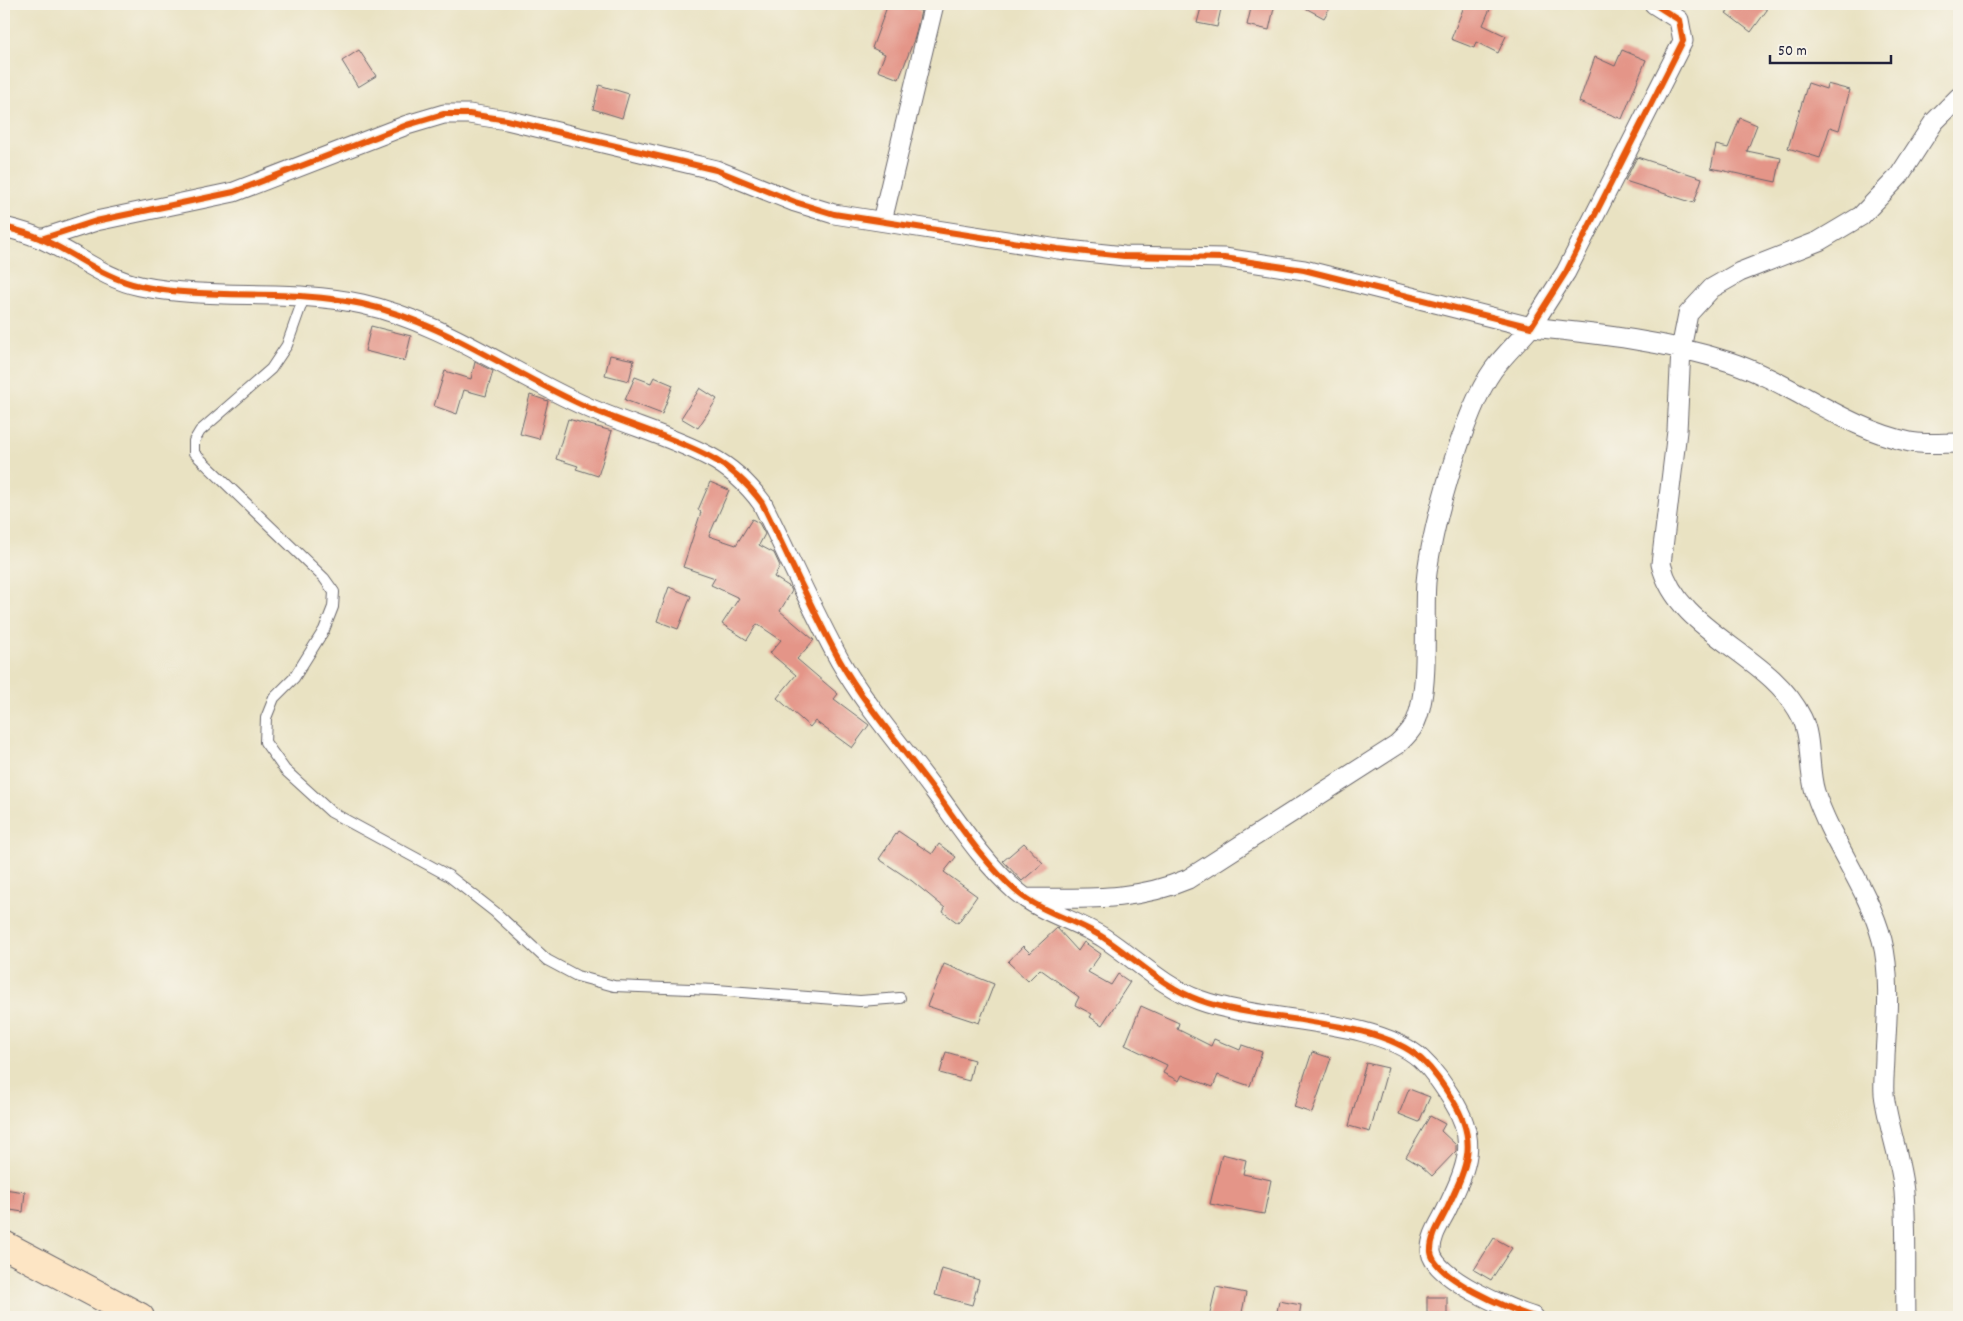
<svg xmlns="http://www.w3.org/2000/svg" width="1963" height="1321" font-family="Dekko,sans-serif">
  <style>
    .building { fill: #e49588 }
    .lines { fill: none; stroke-linecap: round; stroke-linejoin: round }
    .lane-casing { stroke: #68656a; stroke-width: 12 }
    .street-casing { stroke: #68656a; stroke-width: 21 }
    .secondary-casing { stroke: #68656a; stroke-width: 30 }
    .lane { stroke: #fff; stroke-width: 10 }
    .street { stroke: #fff; stroke-width: 19 }
    .secondary { stroke: #fde5c4; stroke-width: 28 }
    .cycleway-casing { stroke: #f7f3e8; stroke-width: 9 }
    .cycleway { stroke: #e8590c; stroke-width: 6 }
  </style>
  <rect width="100%" height="100%" fill="#f7f3e8"/>
  <filter id="ink" filterUnits="userSpaceOnUse"><feTurbulence type="fractalNoise" baseFrequency=".02" numOctaves="2"/><feDisplacementMap in="SourceGraphic" scale="10" xChannelSelector="R" yChannelSelector="G"/><feConvolveMatrix kernelMatrix="1 2 1 2 8 2 1 2 1" color-interpolation-filters="sRGB"/></filter>
  <filter id="wash" filterUnits="userSpaceOnUse"><feTurbulence type="fractalNoise" baseFrequency=".0096" numOctaves="4" result="noise"/><feDisplacementMap in="SourceGraphic" scale="20" xChannelSelector="R" yChannelSelector="G"/><feGaussianBlur stdDeviation="1.12" result="paint"/><feColorMatrix in="noise" values="0 0 0 0 0 0 0 0 0 0 0 0 0 0 0 0 0 1.4 0 .05"/><feComposite in="paint" operator="in"/></filter>
  <g filter="url(#wash)">
    <rect width="100%" height="100%" fill="#e9e2c2"/>
    <g id="blocks">
      <path class="building" d="M888 4H902L921 11 915 37 899 79 878 71 885 54 872 48Z
        M1202 4H1222L1217 27 1197 23Z
        M1252 4H1275L1269 30 1247 25Z
        M1298 4H1332L1324 18Z
        M1465 4H1492L1483 25 1506 36 1498 53 1476 42 1474 48 1451 39Z
        M1733 4H1758L1767 10 1751 32 1726 13Z
        M359 50 376 76 358 87 342 61Z
        M1622 50 1646 60 1622 119 1579 102 1595 57 1615 66Z
        M1808 83 1826 89 1827 84 1850 90 1839 130 1830 127 1820 158 1788 148Z
        M599 85 629 94 622 118 593 109Z
        M1740 118 1757 125 1747 151 1781 158 1776 182 1711 168 1716 145 1728 148Z
        M1637 157 1702 178 1694 203 1625 181Z
        M371 326 411 336 405 361 365 351Z
        M610 355 634 360 629 381 605 375Z
        M475 362 493 371 486 396 464 390 457 414 434 406 445 371 471 379Z
        M635 377 651 383 654 377 673 385 662 414 625 400Z
        M700 388 717 399 698 428 681 418Z
        M530 395 548 401 539 439 520 434Z
        M568 419 612 431 598 476 576 469 578 466 556 459Z
        M710 482 729 490 709 536 736 545 752 519 759 523 765 534 759 545 774 553 780 566 774 577 790 587 792 591 780 611 814 640 797 659 838 694 834 699 869 725 852 748 815 721 810 727 777 698 796 675 770 653 781 640 757 624 747 640 722 624 739 598 711 585 715 578 683 567 701 512 698 510Z
        M669 587 691 596 678 629 657 621Z
        M898 831 932 854 939 844 956 857 944 872 977 896 958 923 943 912 945 908 912 881 879 859Z
        M1024 843 1043 863 1022 881 1003 861Z
        M1057 928 1078 951 1084 942 1101 954 1088 972 1111 985 1118 974 1130 982 1102 1025 1090 1017 1092 1014 1075 1005 1079 997 1040 969 1028 981 1008 962 1023 946 1030 953Z
        M944 964 994 984 979 1023 927 1006Z
        M1141 1006 1179 1023 1177 1029 1211 1046 1214 1039 1240 1050 1242 1045 1262 1052 1250 1086 1218 1075 1213 1087 1182 1075 1179 1081 1163 1073 1167 1065 1125 1045Z
        M946 1052 974 1060 969 1081 940 1073Z
        M1312 1052 1331 1058 1312 1113 1294 1107Z
        M1366 1063 1388 1068 1370 1132 1349 1126Z
        M1409 1089 1430 1097 1419 1122 1399 1114Z
        M1430 1116 1445 1124 1441 1131 1456 1145V1151L1432 1176 1421 1166 1406 1157Z
        M1222 1154 1246 1160 1243 1174 1271 1180 1264 1214 1210 1204Z
        M4 1189 25 1192 23 1212 4 1209Z
        M1494 1238 1512 1248 1491 1280 1474 1270Z
        M942 1269 979 1280 972 1305 935 1295Z
        M1216 1287 1246 1293 1241 1317H1209Z
        M1427 1297H1447V1317H1427Z
        M1279 1301 1301 1305 1299 1317H1276Z"/>
    </g>
  </g>
  <g filter="url(#ink)">
    <use href="#blocks" fill-opacity="0" stroke="#68656a" stroke-width="1"/>
    <g class="lines">
      <defs>
        <path id="lane" d="M304 297 287 345 271 369 200 431 194 441V453L324 578 334 592 333 607 324 630 294 678 274 698 266 718 265 742 285 770 331 812 449 876 495 912 547 960 577 976 614 986 716 990 860 1001 900 998"/>
        <path id="street" d="M882 221 934 4
          M4 227C16 230 28 233 39 238 74 252 102 278 140 286 213 301 289 288 362 304 443 322 512 374 587 407 627 425 671 436 710 457 731 468 748 484 762 503 788 555 812 610 840 661 865 705 906 752 936 793 961 827 984 863 1016 891 1042 913 1076 920 1104 938 1136 959 1163 987 1199 1000 1261 1023 1374 1017 1421 1059 1434 1071 1443 1085 1452 1099 1480 1143 1466 1168 1446 1211 1440 1223 1430 1237 1431 1252 1434 1278 1510 1310 1534 1317
          M41 239 96 221 234 192 407 125 444 114H469L507 120 716 170 795 202 834 214 1058 249 1124 256 1224 258 1304 270 1531 327 1566 272 1683 41 1679 20 1654 4
          M1027 898C1085 898 1134 902 1188 879L1397 745C1403 739 1410 733 1414 725 1431 693 1423 620 1426 582 1431 530 1463 412 1493 370 1504 355 1519 341 1531 327 1598 334 1666 341 1730 362 1793 383 1844 428 1910 442 1925 445 1943 443 1959 443
          M1906 1317C1905 1276 1907 1233 1904 1192 1901 1159 1888 1127 1884 1094 1883 1082 1885 1068 1885 1056 1887 1020 1891 975 1882 940 1868 887 1832 844 1815 792 1808 769 1812 738 1802 718 1771 653 1678 634 1661 564L1677 431 1681 349 1688 314 1712 288 1740 272 1819 241 1861 216 1899 176 1934 122 1959 97"/>
        <path id="secondary" d="M4 1245 140 1317"/>
      </defs>
      <use href="#lane" class="lane-casing"/>
      <use href="#street" class="street-casing"/>
      <use href="#secondary" class="secondary-casing"/>
      <use href="#lane" class="lane"/>
      <use href="#street" class="street"/>
      <use href="#secondary" class="secondary"/>
      <defs>
        <path id="cycleway" d="M4 227C16 230 28 233 39 238 74 252 102 278 140 286 213 301 289 288 362 304 443 322 512 374 587 407 627 425 671 436 710 457 731 468 748 484 762 503 788 555 812 610 840 661 865 705 906 752 936 793 961 827 984 863 1016 891 1042 913 1076 920 1104 938 1136 959 1163 987 1199 1000 1261 1023 1374 1017 1421 1059 1434 1071 1443 1085 1452 1099 1480 1143 1466 1168 1446 1211 1440 1223 1430 1237 1431 1252 1434 1278 1510 1310 1534 1317
          M41 239 96 221 234 192 407 125 444 114H469L507 120 716 170 795 202 834 214 1058 249 1124 256 1224 258 1304 270 1531 327 1566 272 1683 41 1679 20 1654 4"/>
      </defs>
      <use href="#cycleway" class="cycleway-casing"/>
      <use href="#cycleway" class="cycleway"/>
    </g>
  </g>
  <rect width="1963" height="1321" fill="none" stroke="#f7f3e8" stroke-width="20"/>
  <path d="M1770 55v8h121v-8" fill="none" stroke="#22223b" stroke-width="2.5"/>
  <text x="1778" y="55" font-size="15" fill="#22223b" stroke="#f7f3e8" stroke-width="4" paint-order="stroke">50 m</text>
</svg>
